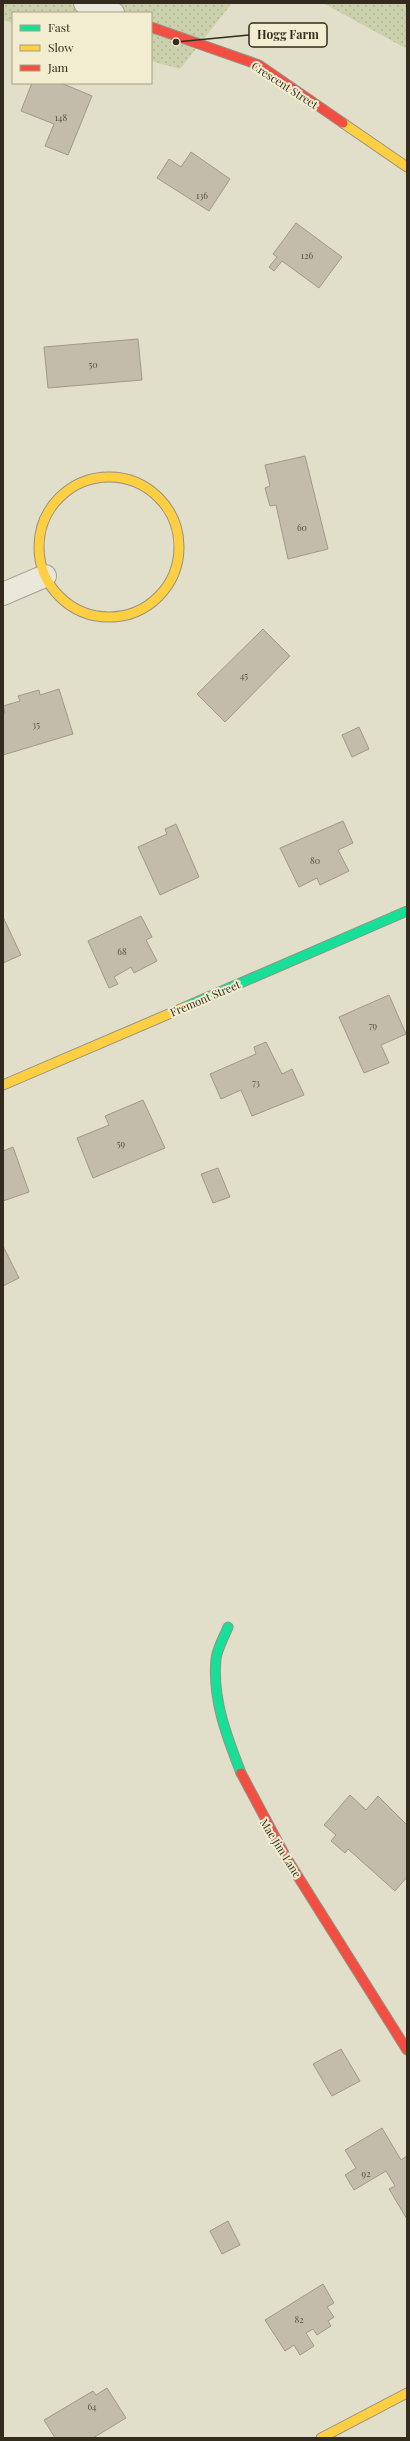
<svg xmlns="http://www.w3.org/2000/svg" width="410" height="2441" font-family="'Playfair Display',serif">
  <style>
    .grass { fill: url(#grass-dots) }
    .building { fill: #c4bcab; stroke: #a0998a }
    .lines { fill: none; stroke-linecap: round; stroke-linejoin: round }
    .street-casing { stroke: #a6a294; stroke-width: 24 }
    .fast-casing { stroke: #959183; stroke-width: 11 }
    .slow-casing { stroke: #959183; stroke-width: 11 }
    .jam-casing { stroke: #959183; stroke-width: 11 }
    .street { stroke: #eae7db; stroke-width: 22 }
    .fast { stroke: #16e098; stroke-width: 9 }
    .slow { stroke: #ffcf43; stroke-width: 9 }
    .jam { stroke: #f24e42; stroke-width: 9 }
    .labels { text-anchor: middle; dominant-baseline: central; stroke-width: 4; stroke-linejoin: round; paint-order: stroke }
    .number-label { font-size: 9px; fill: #574f40 }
    .street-label { font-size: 11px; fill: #332b1d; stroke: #f2edd0 }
    .leader { fill: none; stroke: #332b1d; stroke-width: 1.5 }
    .callout-dot { fill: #332b1d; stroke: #f2edd0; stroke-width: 1.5 }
    .callout { fill: #f2edd0; stroke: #332b1d; stroke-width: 1.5 }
    .callout-label { font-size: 12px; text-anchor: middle; font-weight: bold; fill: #332b1d }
  </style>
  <defs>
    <pattern id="grass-dots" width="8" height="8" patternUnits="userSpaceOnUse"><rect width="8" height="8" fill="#ccd1ad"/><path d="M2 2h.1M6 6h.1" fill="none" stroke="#b0b494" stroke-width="1.8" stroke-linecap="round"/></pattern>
  </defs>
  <rect width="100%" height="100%" fill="#e1deca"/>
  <path class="grass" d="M3 3H232L180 69 151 61V13H13V23L3 20Z
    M323 3H407V49Z"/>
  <path class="building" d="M32 83H61L92 96 68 155 45 146 54 124 21 111Z
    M191 152 230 179 209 211 157 178 169 159 181 167Z
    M296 223 342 257 319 288 282 261 274 271 269 267 277 257 273 254Z
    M138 339 142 380 48 388 44 347Z
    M305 456 328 549 288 559 276 505 270 506 265 488 270 486 265 465Z
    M263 629 290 656 225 722 197 694Z
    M59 689 73 734 3 755V714L5 713 3 706 20 701 18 696 39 690 40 695Z
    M359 727 369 749 352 757 342 735Z
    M343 821 353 843 338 850 349 871 320 885 317 878 299 887 280 848Z
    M176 824 199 877 160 895 138 847 167 834 165 829Z
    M141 916 152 937 146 940 157 961 134 973 131 967 114 977 118 984 109 988 88 941Z
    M3 917 21 955 3 963Z
    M389 995 406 1034 381 1045 389 1063 364 1073 339 1017Z
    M266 1042 282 1074 292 1069 304 1095 252 1116 241 1090 221 1099 210 1074 256 1054 254 1047Z
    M143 1100 165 1148 93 1178 77 1138 109 1125 105 1116Z
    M13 1147 29 1192 3 1201V1151Z
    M218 1168 230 1197 213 1203 201 1174Z
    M3 1246 19 1278 3 1286Z
    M350 1795 366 1810 378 1796 407 1825V1877L395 1891 348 1849 345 1853 331 1841 336 1835 324 1825Z
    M341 2049 360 2081 332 2096 313 2064Z
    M382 2128 401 2160 407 2156V2219L389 2189 395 2186 386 2171 354 2190 345 2175 356 2168 345 2150Z
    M228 2221 240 2245 222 2254 210 2231Z
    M323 2284 334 2303 327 2307 334 2317 328 2321 331 2326 317 2335 313 2329 306 2333 314 2346 300 2355 294 2345 285 2351 265 2320Z
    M107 2388 126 2418 93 2438H55L44 2420 93 2391 96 2395Z"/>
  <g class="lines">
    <defs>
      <path id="street" d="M85 3 113 13
        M3 594 45 576"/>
      <path id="fast" d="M185 1007 407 911
        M228 1627C224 1637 217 1649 216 1659 212 1699 227 1737 241 1773"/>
      <path id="slow" d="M343 123 407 167
        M39 547a70 70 0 1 1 140 0a70 70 0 1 1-140 0Z
        M3 1085 185 1007
        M321 2438 407 2393"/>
      <path id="jam" d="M151 27 259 65 343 123
        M241 1773 287 1859 407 2050"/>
    </defs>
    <use href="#street" class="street-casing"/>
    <use href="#fast" class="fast-casing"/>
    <use href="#slow" class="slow-casing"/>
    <use href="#jam" class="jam-casing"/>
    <use href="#street" class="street"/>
    <use href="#fast" class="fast"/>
    <use href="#slow" class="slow"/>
    <use href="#jam" class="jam"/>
  </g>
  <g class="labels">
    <g class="number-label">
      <text x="61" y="117">148</text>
      <text x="202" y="195">136</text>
      <text x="307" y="255">126</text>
      <text x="93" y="364">50</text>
      <text x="302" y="527">60</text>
      <text x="244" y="675">45</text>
      <text x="36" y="724">35</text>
      <text x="315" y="860">80</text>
      <text x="122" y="951">68</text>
      <text x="373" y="1025">79</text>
      <text x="256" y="1082">73</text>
      <text x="121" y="1143">59</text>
      <text x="366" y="2173">92</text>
      <text x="299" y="2319">82</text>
      <text x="92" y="2406">64</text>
    </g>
    <g class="street-label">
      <text transform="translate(285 85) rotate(33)">Crescent Street</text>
      <text transform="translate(205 998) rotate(-23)">Fremont Street</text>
      <text transform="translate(281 1848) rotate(58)">Mae Jim Lane</text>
    </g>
  </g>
  <path class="leader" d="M176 42L249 35"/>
  <circle class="callout-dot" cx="176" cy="42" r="4"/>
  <rect class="callout" x="249" y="23" width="78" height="24" rx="4"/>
  <g class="callout-label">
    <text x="288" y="39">Hogg Farm</text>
  </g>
  <rect width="410" height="2441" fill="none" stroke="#332b1d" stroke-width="8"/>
  <rect x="12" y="12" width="140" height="72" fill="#f2edd0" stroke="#a69f88"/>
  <rect x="20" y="25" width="20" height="6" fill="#16e098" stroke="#a69f88"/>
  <text x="48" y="32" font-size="12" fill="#332b1d">Fast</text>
  <rect x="20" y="45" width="20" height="6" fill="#ffcf43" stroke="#a69f88"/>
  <text x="48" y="52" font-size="12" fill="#332b1d">Slow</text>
  <rect x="20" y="65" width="20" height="6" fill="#f24e42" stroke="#a69f88"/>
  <text x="48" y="72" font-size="12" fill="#332b1d">Jam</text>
</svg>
